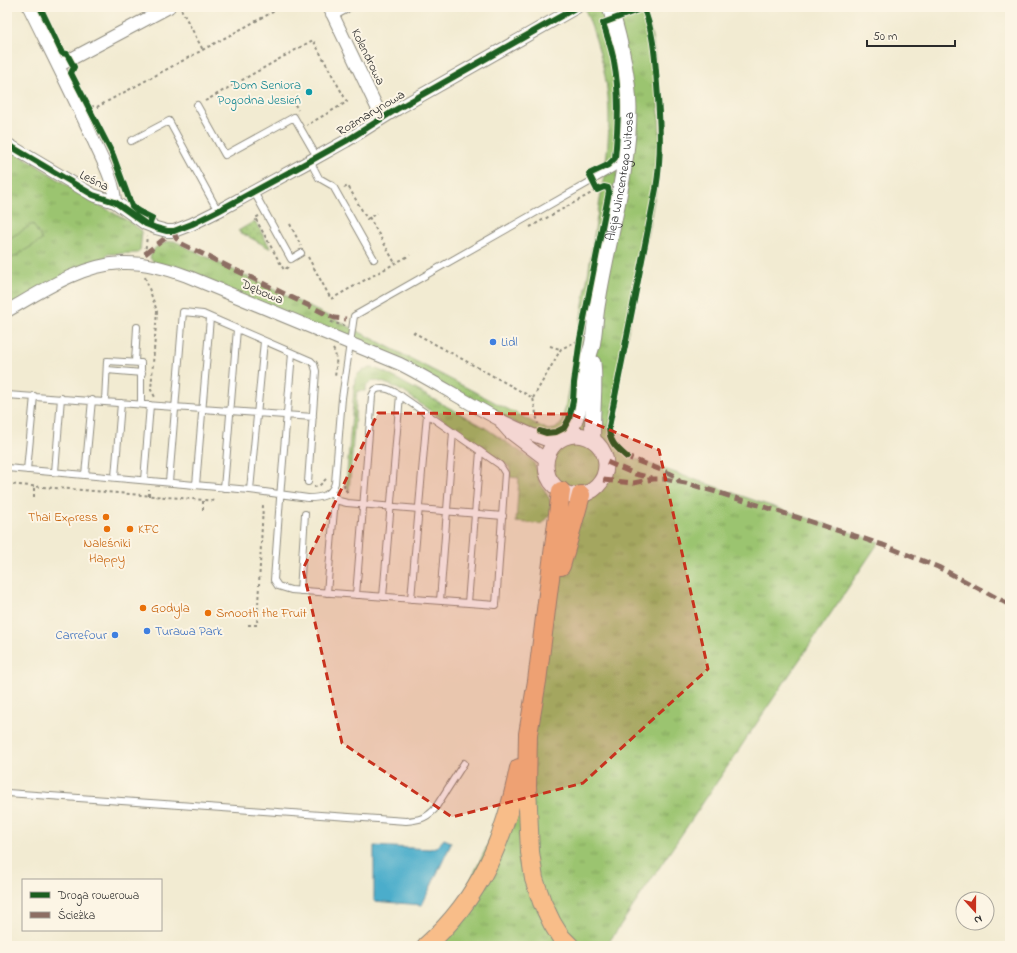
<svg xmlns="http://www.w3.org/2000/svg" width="1017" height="953" font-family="'Indie Flower',sans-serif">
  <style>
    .grass { fill: url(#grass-tufts); stroke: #63784e }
    .park { fill: url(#park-dots); stroke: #63784e }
    .pitch { fill: #9bc470; stroke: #63784e }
    .water { fill: #4cadcb; stroke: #3c6c7b }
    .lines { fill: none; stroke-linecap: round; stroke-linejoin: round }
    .service-casing { stroke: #8e8b7e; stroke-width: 8 }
    .minor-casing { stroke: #8e8b7e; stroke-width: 14 }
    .tertiary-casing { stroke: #8e8b7e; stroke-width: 17 }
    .primary-casing { stroke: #8e8b7e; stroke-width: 20 }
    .path { stroke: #8e8b7e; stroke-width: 2; stroke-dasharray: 3 3; stroke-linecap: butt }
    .service { stroke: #fff; stroke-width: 6 }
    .minor { stroke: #fff; stroke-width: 12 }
    .tertiary { stroke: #fff; stroke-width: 15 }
    .primary { stroke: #f8bd89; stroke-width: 18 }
    .quiet { stroke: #8d6e63; stroke-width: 5; stroke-dasharray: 10 5; stroke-linecap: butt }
    .cycleway-casing { stroke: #fcf5e5; stroke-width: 8 }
    .cycleway { stroke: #1b5e20; stroke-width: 6 }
    .marked { fill: #c8321e; fill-opacity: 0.2; stroke: #c8321e; stroke-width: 3; stroke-dasharray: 8 5; stroke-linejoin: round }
    .culture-dot { fill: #0f9aa8; stroke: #fcf5e5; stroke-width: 1.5 }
    .shop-dot { fill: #3f7fe0; stroke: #fcf5e5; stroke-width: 1.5 }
    .food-dot { fill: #e8710a; stroke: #fcf5e5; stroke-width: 1.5 }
    .labels { text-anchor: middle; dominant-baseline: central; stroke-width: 4; stroke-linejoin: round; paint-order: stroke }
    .street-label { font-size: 13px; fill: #2b2b2b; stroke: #fcf5e5 }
    .culture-label { font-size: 13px; fill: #0d838f; stroke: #fcf5e5; text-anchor: end }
    .shop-label { font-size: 13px; fill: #366cbe; stroke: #fcf5e5; text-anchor: start }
    .food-label { font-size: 13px; fill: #c56008; stroke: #fcf5e5; text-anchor: start }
  </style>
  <defs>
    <pattern id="grass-tufts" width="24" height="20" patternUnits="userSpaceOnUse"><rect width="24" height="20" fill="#9bc470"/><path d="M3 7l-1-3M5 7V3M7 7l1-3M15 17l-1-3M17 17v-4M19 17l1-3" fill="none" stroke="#7f9f5c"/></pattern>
    <pattern id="park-dots" width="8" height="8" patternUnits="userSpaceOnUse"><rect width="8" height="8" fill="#9bc470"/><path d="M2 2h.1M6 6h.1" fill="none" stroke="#7f9f5c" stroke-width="1.8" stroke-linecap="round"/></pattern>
  </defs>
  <rect width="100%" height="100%" fill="#fcf5e5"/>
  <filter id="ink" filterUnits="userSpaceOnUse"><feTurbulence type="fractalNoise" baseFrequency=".025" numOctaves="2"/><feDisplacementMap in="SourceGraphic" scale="8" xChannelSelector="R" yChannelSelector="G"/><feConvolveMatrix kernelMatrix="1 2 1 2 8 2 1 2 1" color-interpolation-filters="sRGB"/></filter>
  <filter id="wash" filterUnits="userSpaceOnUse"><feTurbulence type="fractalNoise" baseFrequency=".012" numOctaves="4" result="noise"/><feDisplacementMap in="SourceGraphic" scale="16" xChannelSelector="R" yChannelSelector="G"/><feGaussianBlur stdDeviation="0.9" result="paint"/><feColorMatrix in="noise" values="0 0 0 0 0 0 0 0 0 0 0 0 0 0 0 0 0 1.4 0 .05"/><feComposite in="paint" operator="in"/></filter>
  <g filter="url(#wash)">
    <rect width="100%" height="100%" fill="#f2ebd2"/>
    <path class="grass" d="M589 7H602L605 12 617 7H643V8C654 33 655 59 657 86 660 122 662 153 656 189L609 427C609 441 616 448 627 456L756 501 879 542 607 945 609 946H426L452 920 515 787 561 491C543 477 542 461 555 443L420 375 157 266 150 258C152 247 163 241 174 241L346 325 548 430 555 429 561 424 565 409C576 347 587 285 596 223 603 182 612 139 608 97 605 66 596 37 585 9Z
      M7 146 90 200 130 222 142 231 140 251 137 253 107 254 105 266 7 311Z
      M374 368 386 373 484 427 531 459 535 465 539 481 549 498 551 503V514L542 524 516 522 519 478 510 477V469L508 466 404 392 392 386 382 382 374 380 367 385 365 391H357L349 491 346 485 355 379C359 371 364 368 374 368Z"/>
    <path class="park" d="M255 221 271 249 238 231Z"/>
    <path class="pitch" d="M33 224 42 240 7 261V240Z"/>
    <path class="water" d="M444 839 451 842 449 848 422 905 374 901V846L430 849 438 846Z"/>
  </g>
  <g filter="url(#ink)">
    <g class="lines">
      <defs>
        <path id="service" d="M197 105 225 155 294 117 317 157
          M131 141 169 121 218 211
          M310 161 319 178 333 186 374 259
          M254 192 291 259 301 253
          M292 353 281 485 274 580 278 586 291 590 496 605 505 473 500 465 401 396C393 391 384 385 375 390L372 396 356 595
          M135 362 137 327
          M107 370 142 373
          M7 395 313 417
          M105 401 107 361 141 363V404
          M7 468 250 490 308 498C320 498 332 496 335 483L342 398 354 316 623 163
          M27 470 34 396
          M55 472 61 398
          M85 475 92 400
          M115 477 121 403
          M144 480 150 405
          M169 482 183 312 203 314 311 361 314 364 316 371 308 482
          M196 485 210 318
          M224 488 237 329
          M250 490 264 341
          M331 492 339 501 347 503 503 516
          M300 591 305 514
          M327 593 335 498
          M383 597 400 395
          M411 599 427 414
          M440 601 453 432
          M468 603 480 451
          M7 793 406 821C418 820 425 819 434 810L464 763"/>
        <path id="minor" d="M29 7C50 50 72 93 92 137 101 158 114 179 115 202
          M329 7 382 118
          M332 14 345 7
          M58 66 169 7
          M7 144 93 195 115 202 146 224 156 228 167 231H174L192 224 218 211 310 161 346 141 397 109 577 7
          M7 311C42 291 80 265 122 263 144 262 166 268 187 276L400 364C452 390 499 426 556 443
          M502 424 509 432 546 460"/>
        <g id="tertiary">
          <circle cx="576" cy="465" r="30"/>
          <path id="s1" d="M567 436C581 414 582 388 587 364 588 358 590 352 592 346 595 332 595 316 598 301 608 237 629 173 629 108 628 73 620 40 610 7"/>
          <path d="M593 440C591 414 596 388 593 363"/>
        </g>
        <path id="primary" d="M561 491 537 681 528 734 527 786 530 852 534 879 542 902 552 923 560 936 570 946
          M561 566 581 495
          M426 946C481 897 505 838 519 768"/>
      </defs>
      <use href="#service" class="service-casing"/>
      <use href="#minor" class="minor-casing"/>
      <use href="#tertiary" class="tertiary-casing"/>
      <use href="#primary" class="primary-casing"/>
      <path class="path" d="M181 9 203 50
        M292 99 298 110
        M205 101 313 40 347 102 307 125
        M91 107 94 106 97 107 282 7
        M344 188 348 186 367 219 377 213
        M259 216 255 218 284 270 288 267
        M369 217 395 263
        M290 224 301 246
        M530 227 597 190
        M145 254 147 236
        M308 257 331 299 410 255
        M145 277 157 311 151 390 155 397
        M331 323 332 322 344 326
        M413 332 533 398 538 424
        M550 346 560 349
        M333 349C338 357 336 368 335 377
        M533 398 561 349 579 340
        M7 484 216 501
        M344 484 345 489 349 494
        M314 487 319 486 326 479
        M149 496V489
        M34 497V487
        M203 510V500
        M248 625H257L263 505"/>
      <use href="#service" class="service"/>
      <use href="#minor" class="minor"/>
      <use href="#tertiary" class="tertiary"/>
      <use href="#primary" class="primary"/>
      <path class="quiet" d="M174 231 176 238 182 244 328 315 335 318 346 319
        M145 254 164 239 167 231
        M624 454 627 457 669 473 675 476 679 481
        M607 462 635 474 652 478
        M603 480 634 483 653 479H665L690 484 771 509 883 545 938 567 1010 605"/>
      <defs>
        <path id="cycleway" d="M40 7 60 49 62 53 67 54 74 67 71 73 113 155 128 196 132 206 138 211 152 218 149 225
          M7 144 93 195 115 202 146 224 156 228 167 231H174L192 224 218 211 310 161 346 141 397 109 577 7
          M540 431 546 433 556 432 564 428 569 419 573 401 574 383 580 339 609 192 608 188 604 187 597 190 589 174 608 165 615 158C618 126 620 94 614 62 612 49 607 36 603 23L643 8
          M627 457C617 448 609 442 609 427L656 189C662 153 660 121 657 85 655 58 654 32 643 7"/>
      </defs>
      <use href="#cycleway" class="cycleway-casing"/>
      <use href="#cycleway" class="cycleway"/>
    </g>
  </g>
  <path class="marked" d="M378 413 571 414 659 450 708 669 583 783 452 817 342 743 303 569Z"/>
  <circle class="culture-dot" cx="309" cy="92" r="4"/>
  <g class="shop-dot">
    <circle cx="493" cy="342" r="4"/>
    <circle cx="147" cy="631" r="4"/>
    <circle cx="115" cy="635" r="4"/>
  </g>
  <g class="food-dot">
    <circle cx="106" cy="517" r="4"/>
    <circle cx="107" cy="529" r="4"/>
    <circle cx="130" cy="529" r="4"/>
    <circle cx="143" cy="608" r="4"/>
    <circle cx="208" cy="613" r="4"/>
  </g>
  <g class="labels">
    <g class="street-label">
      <text transform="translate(368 57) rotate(64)">Kolendrowa</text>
      <text transform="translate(371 113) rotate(-31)">Rozmarynowa</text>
      <text stroke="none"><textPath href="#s1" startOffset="266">Aleja Wincentego Witosa</textPath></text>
      <text transform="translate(94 181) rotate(26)">Leśna</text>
      <text transform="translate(262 292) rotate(23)">Dębowa</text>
    </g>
    <g class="culture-label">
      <text x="301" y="85">Dom Seniora<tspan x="301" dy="15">Pogodna Jesień</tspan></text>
    </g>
    <g class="shop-label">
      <text x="501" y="342">Lidl</text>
      <text x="155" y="631">Turawa Park</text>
      <text x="107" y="635" text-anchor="end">Carrefour</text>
    </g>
    <g class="food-label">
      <text x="98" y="517" text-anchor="end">Thai Express</text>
      <text x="138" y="529">KFC</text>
      <text x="107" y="543" text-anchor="middle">Naleśniki<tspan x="107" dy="15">Happy</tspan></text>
      <text x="151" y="608">Godyla</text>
      <text x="216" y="613">Smooth the Fruit</text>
    </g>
  </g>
  <rect width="1017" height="953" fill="none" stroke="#fcf5e5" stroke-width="24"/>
  <rect x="22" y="879" width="140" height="52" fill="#fcf5e5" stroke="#a8a49b"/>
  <rect x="30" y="892" width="20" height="6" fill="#1b5e20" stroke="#a8a49b"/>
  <text x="58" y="899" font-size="12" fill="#2b2b2b">Droga rowerowa</text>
  <rect x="30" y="912" width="20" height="6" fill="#8d6e63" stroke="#a8a49b"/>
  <text x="58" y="919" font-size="12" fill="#2b2b2b">Ścieżka</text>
  <g transform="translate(975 911) rotate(159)"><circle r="19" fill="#fcf5e5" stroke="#a8a49b"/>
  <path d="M0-3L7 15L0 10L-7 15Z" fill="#c8321e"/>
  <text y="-6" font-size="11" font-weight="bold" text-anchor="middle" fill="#2b2b2b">N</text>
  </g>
  <path d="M867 40v6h88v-6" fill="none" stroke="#2b2b2b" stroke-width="2"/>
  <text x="873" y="40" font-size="12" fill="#2b2b2b" stroke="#fcf5e5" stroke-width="3" paint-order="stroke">50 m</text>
</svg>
